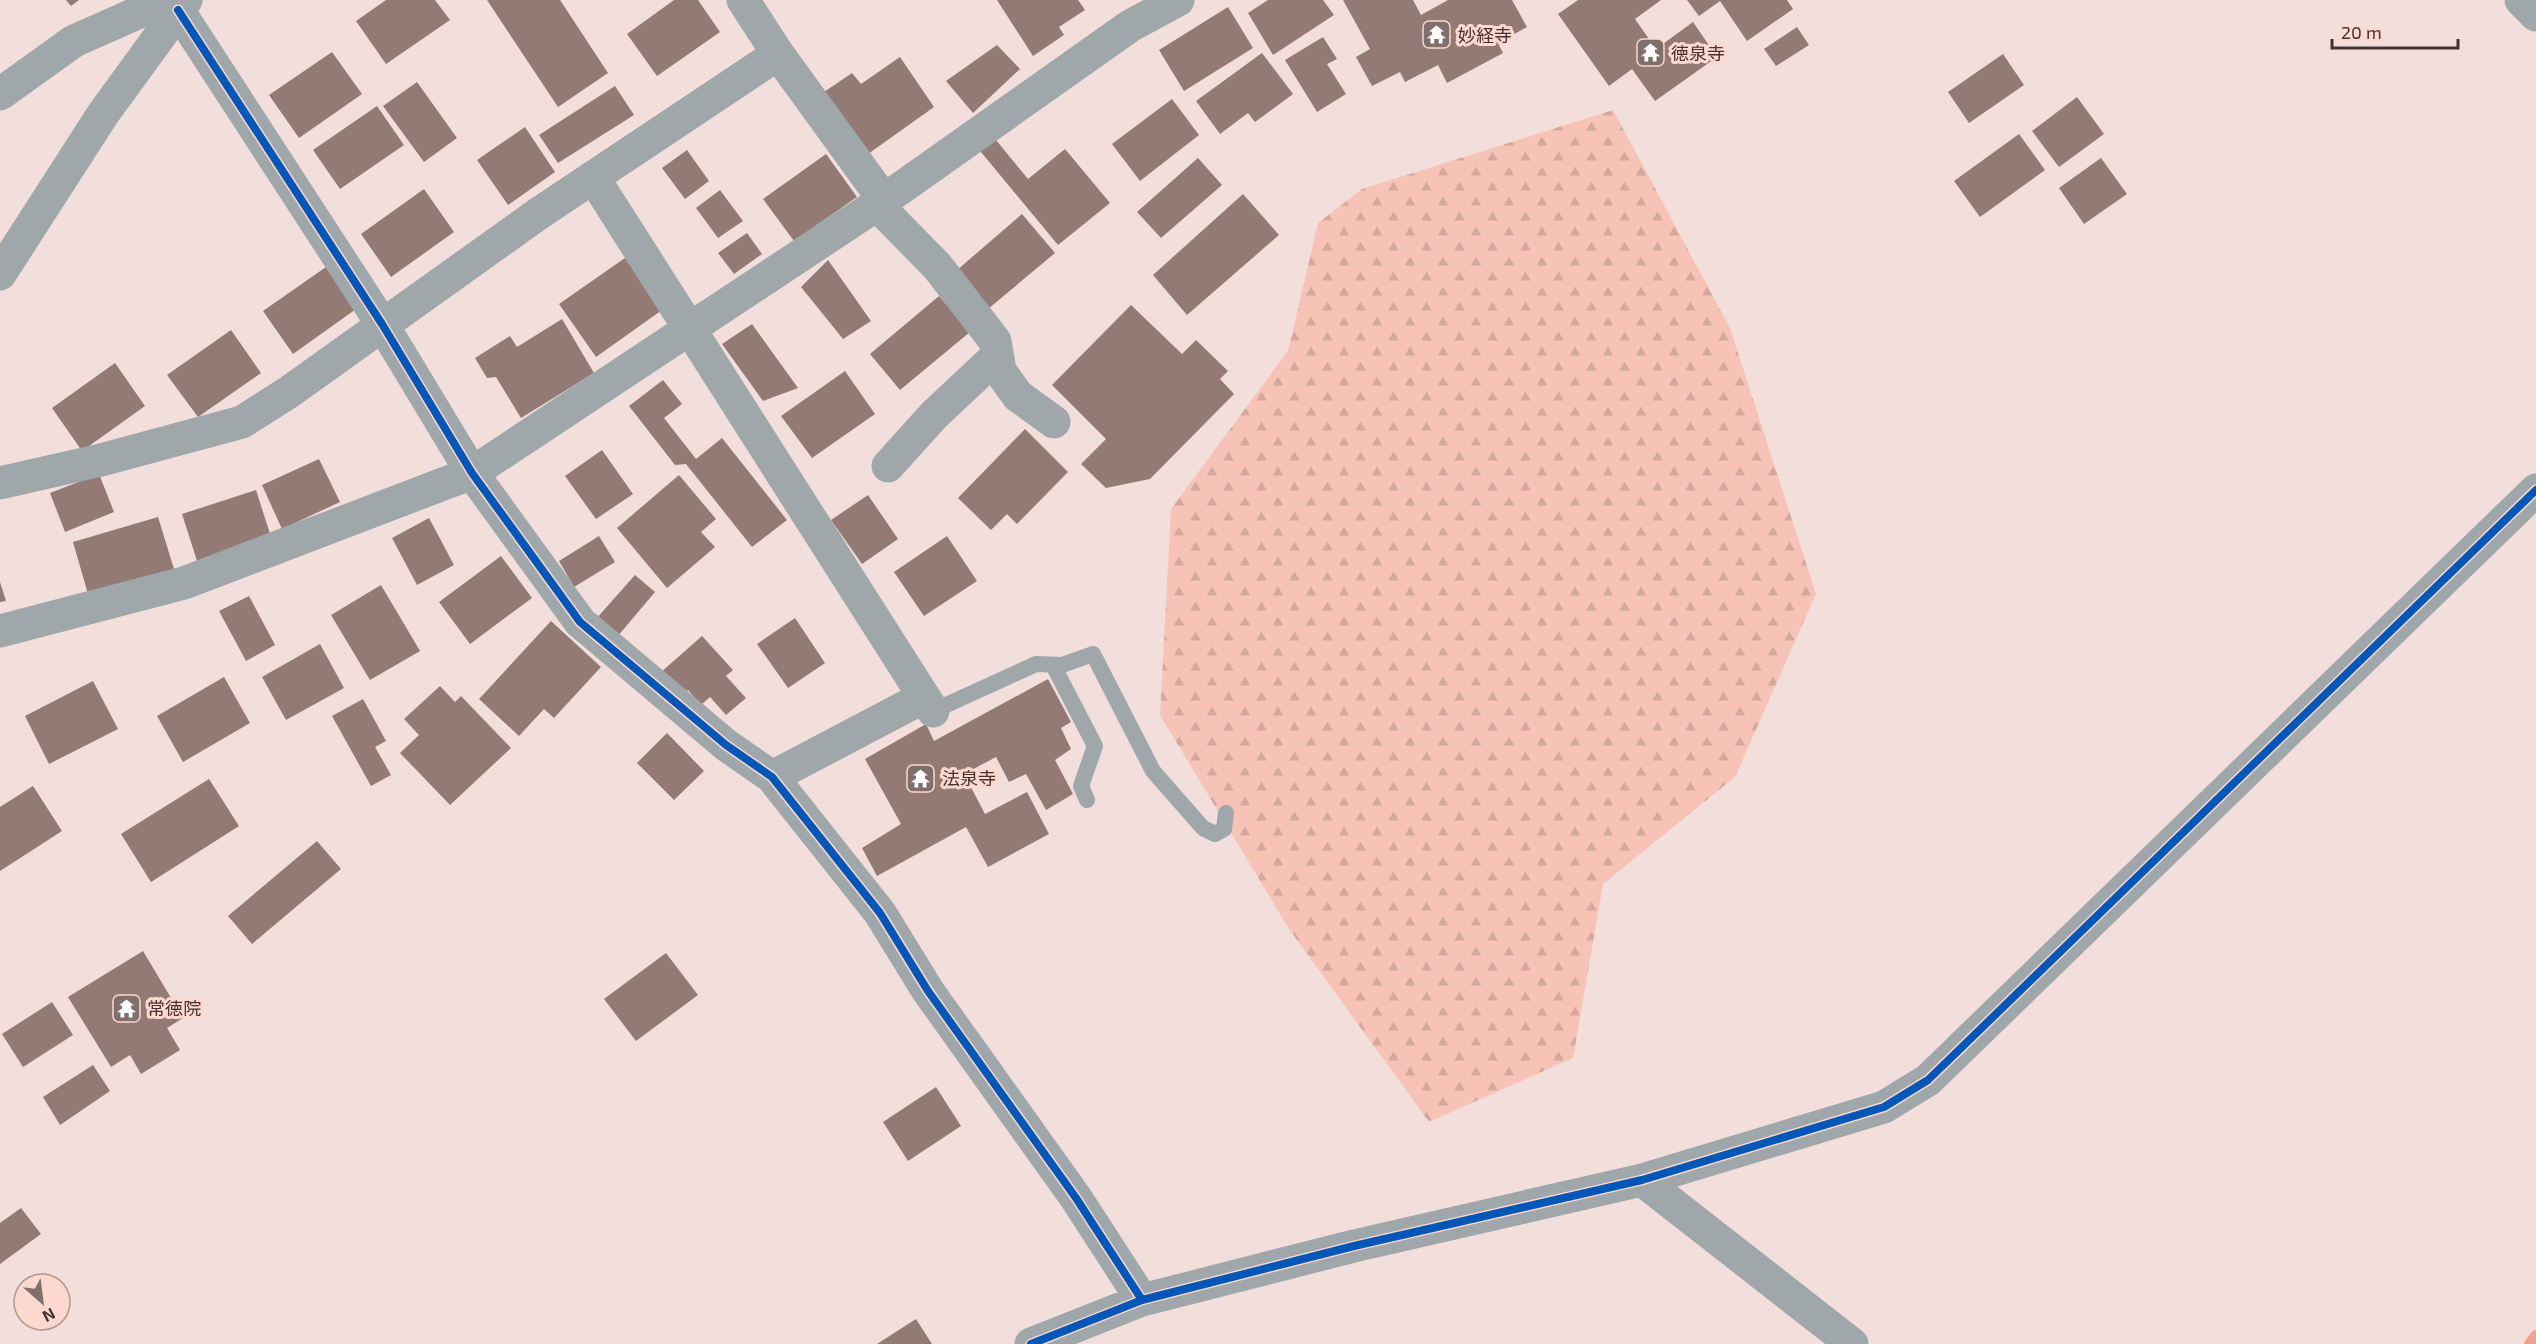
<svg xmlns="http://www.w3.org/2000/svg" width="2536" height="1344" font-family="'Exo 2','Noto Sans JP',sans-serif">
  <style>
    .forest { fill: url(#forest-firs) }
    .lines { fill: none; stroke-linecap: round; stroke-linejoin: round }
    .stream { stroke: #eca593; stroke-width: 12 }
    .building { fill: #937a75 }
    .service { stroke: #9fa7aa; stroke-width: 16 }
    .minor { stroke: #9fa7aa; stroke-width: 33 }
    .tertiary { stroke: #9fa7aa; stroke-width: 33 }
    .cycleway-casing { stroke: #fdd8cf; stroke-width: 11 }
    .cycleway { stroke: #0057b8; stroke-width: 8 }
    .labels { text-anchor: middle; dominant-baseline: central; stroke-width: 6; stroke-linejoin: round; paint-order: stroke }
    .poi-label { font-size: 18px; fill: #433431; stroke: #fdd8cf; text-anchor: start }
  </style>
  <defs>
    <pattern id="forest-firs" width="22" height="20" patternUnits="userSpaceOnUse" patternTransform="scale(1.5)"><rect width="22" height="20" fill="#f7c3b6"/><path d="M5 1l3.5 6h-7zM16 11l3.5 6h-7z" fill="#d5a89d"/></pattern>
  </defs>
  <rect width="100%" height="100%" fill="#f2deda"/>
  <path class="forest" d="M1613 110 1730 328 1816 594 1735 777 1603 884 1573 1058 1429 1122 1289 929 1160 715 1171 509 1288 351 1318 223 1362 189Z"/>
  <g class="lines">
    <path class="stream" d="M2530 1344 2536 1336"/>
  </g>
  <path class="building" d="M66 0H79L71 6Z
    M386 0H435L450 20 386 64 356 21Z
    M487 0H560L608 73 558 107Z
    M674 0H698L720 32 657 76 627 34Z
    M997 0H1078L1085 10 1059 27 1064 35 1033 56Z
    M1268 0H1323L1334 15 1273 55 1248 13Z
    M1343 0H1413L1421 15 1448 0H1512L1527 27 1498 43 1503 53 1447 83 1438 65 1405 82 1400 72 1372 86 1356 57 1370 49Z
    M1578 0H1661L1635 19 1656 49 1693 22 1717 57 1655 101 1632 69 1609 86 1558 14Z
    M1687 0H1787L1793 9 1747 41 1720 1 1699 16Z
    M1228 7 1253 48 1184 91 1159 50Z
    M1797 27 1809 45 1776 66 1764 49Z
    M1323 37 1337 59 1327 64 1346 94 1317 112 1285 60Z
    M997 45 1020 69 973 113 946 81Z
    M332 52 362 94 299 138 269 95Z
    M1262 53 1293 94 1255 122 1248 113 1220 134 1196 101Z
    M2003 54 2024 85 1969 123 1948 92Z
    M900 57 934 107 868 154 824 92 852 73 861 84Z
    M417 82 457 138 424 162 383 106Z
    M615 86 634 115 558 163 539 135Z
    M2077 97 2104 134 2059 167 2032 131Z
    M1172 99 1199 135 1140 181 1112 144Z
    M377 106 404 145 340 189 313 150Z
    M525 127 555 172 508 205 477 160Z
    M991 134 1028 179 1065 149 1110 203 1058 245 976 146Z
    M2019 134 2045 170 1980 217 1954 181Z
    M687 150 709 181 685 199 662 168Z
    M826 154 857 197 794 241 763 199Z
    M1198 158 1222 185 1161 238 1137 212Z
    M2101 158 2127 194 2084 224 2059 188Z
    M424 189 454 232 391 277 361 234Z
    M720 190 743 221 718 238 696 208Z
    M1243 194 1279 235 1187 315 1153 275Z
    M1022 214 1055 253 988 309 956 271Z
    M747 233 762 254 734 274 718 253Z
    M625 258 662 310 596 357 559 304Z
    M828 260 871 321 843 339 801 287Z
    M326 267 356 309 293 354 263 311Z
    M939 296 970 332 900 390 870 354Z
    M1131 305 1182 354 1196 340 1228 371 1220 379 1234 394 1150 479 1106 488 1081 464 1106 439 1052 385Z
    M562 319 594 373 521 418 496 377 487 378 475 358 510 336 517 347Z
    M752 324 798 388 763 401 722 344Z
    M231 330 261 373 198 417 167 375Z
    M115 363 145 406 82 451 52 408Z
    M845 371 875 414 812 458 781 416Z
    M663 380 682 404 664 418 696 459 722 438 787 520 752 547 686 464 675 465 629 406Z
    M1025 429 1068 472 1017 524 1007 514 991 530 958 498Z
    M602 450 633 494 596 519 565 476Z
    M319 459 340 502 282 529 262 485Z
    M99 474 114 512 65 532 50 493Z
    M679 475 716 519 701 532 715 547 667 588 617 528Z
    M256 490 272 540 198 564 182 514Z
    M868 495 898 539 862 564 831 520Z
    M158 517 174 569 88 594 73 542Z
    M429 518 454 565 417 585 392 538Z
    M599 536 615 562 574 587 559 561Z
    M947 536 977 581 924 616 894 572Z
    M501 556 532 598 470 644 439 602Z
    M635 575 655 592 617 637 596 619Z
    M0 582 6 601 0 602Z
    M381 585 420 651 370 680 331 615Z
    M249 596 275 645 246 661 219 611Z
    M795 618 825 663 788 688 757 644Z
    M551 621 601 667 554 718 544 709 519 736 479 699Z
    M702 636 733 670 726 676 746 698 726 715 710 697 701 705 688 690 681 696 660 673Z
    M320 644 344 688 286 720 262 677Z
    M224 677 250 723 183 762 157 716Z
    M1048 679 1071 722 1061 728 1071 749 1055 760 1073 794 1046 810 1026 774 1009 782 996 757 964 774 985 814 1027 792 1049 834 988 867 966 827 877 876 862 848 901 824 865 759 926 724 934 741Z
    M93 681 118 729 49 764 25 716Z
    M440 686 455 702 461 696 511 748 450 805 400 753 419 735 404 719Z
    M363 699 386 741 375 747 391 775 371 786 332 716Z
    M667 733 704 771 674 800 637 763Z
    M209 779 239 826 151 882 121 834Z
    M33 786 62 831 0 871V807Z
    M317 841 341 869 252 944 228 916Z
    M143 951 183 1018 167 1028 180 1050 141 1074 130 1055 111 1067 68 997Z
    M666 953 698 995 636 1041 604 999Z
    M52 1002 73 1035 23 1067 2 1034Z
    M93 1065 110 1091 60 1125 43 1097Z
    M936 1087 961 1126 908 1161 883 1122Z
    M21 1208 41 1234 0 1264V1223Z
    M916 1319 932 1344H877Z"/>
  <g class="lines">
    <path class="service" d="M1053 665 1095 746 1081 786 1087 800
      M933 711 1036 664 1062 665 1093 654 1153 771 1203 828 1215 834 1224 829 1226 813"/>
    <path class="minor" d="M743 0 778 54 884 200
      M2521 0 2536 15
      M178 10 382 324 472 473 580 622 726 745 772 777 880 913 928 991 1076 1198 1142 1300
      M0 94 74 41 167 0
      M593 177 933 711
      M877 205 937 266 995 341 1000 371 1018 396 1054 422
      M888 466 934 415 997 356
      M0 483 101 460 242 422 289 392 538 214 778 54
      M0 631 184 583 472 473 884 200 1130 26 1178 0
      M772 777 924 697
      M1642 1180 1852 1344
      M1031 1344 1142 1300 1354 1246 1642 1180 1884 1107 1928 1080 2536 490"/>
    <path class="tertiary" d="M0 274 103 114 186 0"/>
    <defs>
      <path id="cycleway" d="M178 10 382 324 472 473 580 622 726 745 772 777 880 913 928 991 1076 1198 1142 1300
        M1031 1344 1142 1300 1354 1246 1642 1180 1884 1107 1928 1080 2536 490"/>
    </defs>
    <use href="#cycleway" class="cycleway-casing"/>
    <use href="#cycleway" class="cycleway"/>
  </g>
  <defs>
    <symbol id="temple-square" viewBox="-11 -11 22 22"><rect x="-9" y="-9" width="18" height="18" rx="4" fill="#80706c" stroke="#fdd8cf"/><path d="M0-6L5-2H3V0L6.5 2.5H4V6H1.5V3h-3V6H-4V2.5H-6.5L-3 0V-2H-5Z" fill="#fff"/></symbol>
  </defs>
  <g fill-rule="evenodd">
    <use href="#temple-square" x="1420" y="18" width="33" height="33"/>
    <use href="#temple-square" x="1634" y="36" width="33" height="33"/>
    <use href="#temple-square" x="904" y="762" width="33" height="33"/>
    <use href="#temple-square" x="110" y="992" width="33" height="33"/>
  </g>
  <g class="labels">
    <g class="poi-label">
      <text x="1458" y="35">妙経寺</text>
      <text x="1671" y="53">徳泉寺</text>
      <text x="942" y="778">法泉寺</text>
      <text x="147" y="1008">常徳院</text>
    </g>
  </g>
  <g transform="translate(42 1302) rotate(152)"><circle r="28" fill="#fdd8cf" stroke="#b39690" stroke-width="1.5"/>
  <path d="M0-4.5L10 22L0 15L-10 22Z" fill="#80706c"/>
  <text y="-9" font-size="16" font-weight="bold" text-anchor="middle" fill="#433431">N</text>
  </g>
  <path d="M2332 39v9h126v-9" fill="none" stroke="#433431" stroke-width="3"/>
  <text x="2341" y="39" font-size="18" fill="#433431" stroke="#fdd8cf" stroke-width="4.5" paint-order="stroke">20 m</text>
</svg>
